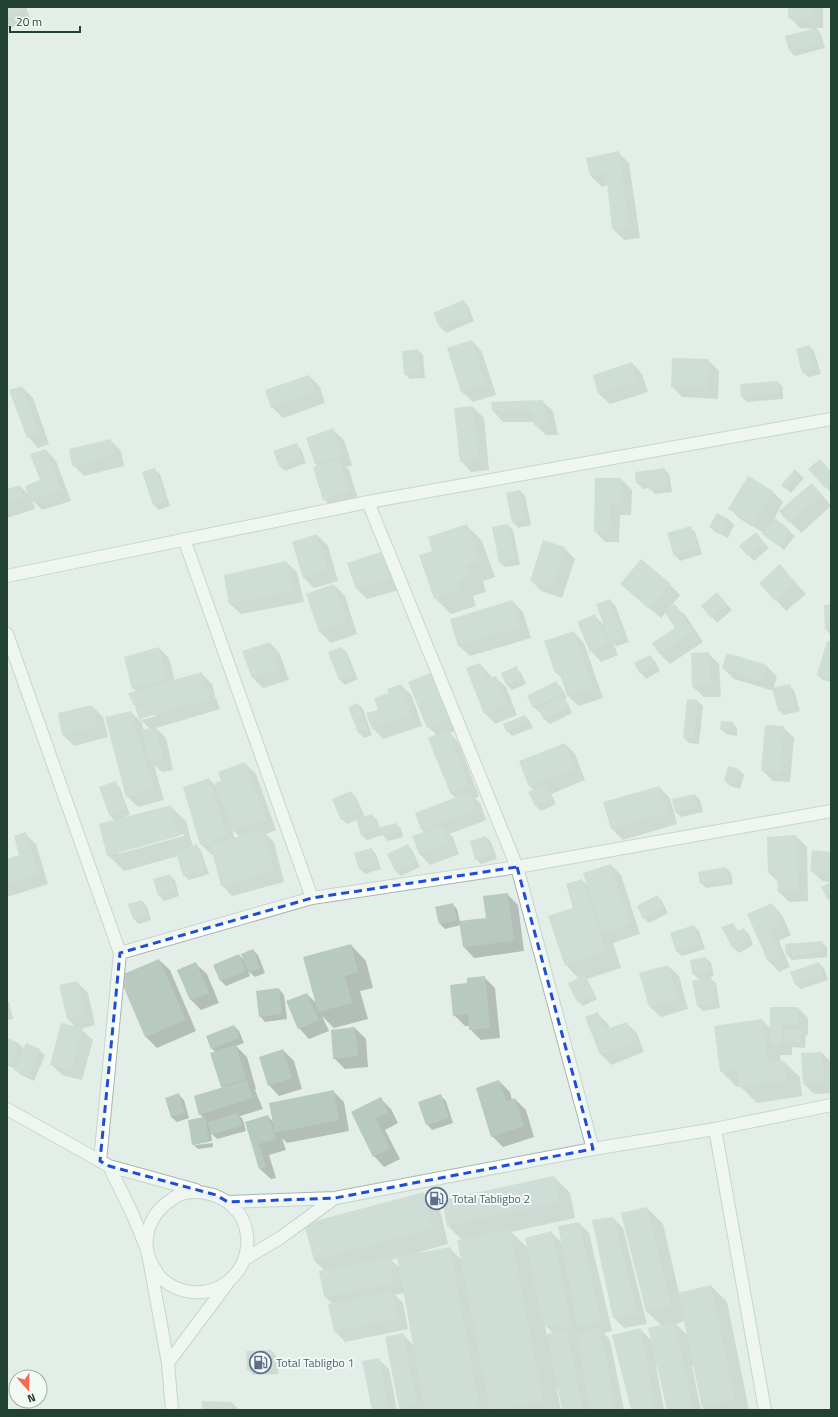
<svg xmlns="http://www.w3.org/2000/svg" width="838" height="1417" font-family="'Titillium Web',sans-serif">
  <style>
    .shadow { fill: #0003; fill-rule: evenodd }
    .building { fill: #b7c9c0 }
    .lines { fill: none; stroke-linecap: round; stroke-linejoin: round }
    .minor-casing { stroke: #a4b7ae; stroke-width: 14 }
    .tertiary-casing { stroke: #a4b7ae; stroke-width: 14 }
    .secondary-casing { stroke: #a0baae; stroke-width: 14 }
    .minor { stroke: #fff; stroke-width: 12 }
    .tertiary { stroke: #fff; stroke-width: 12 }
    .secondary { stroke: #fff; stroke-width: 12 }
    .marked { fill: none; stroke: #1d4ed8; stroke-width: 3; stroke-dasharray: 8 5; stroke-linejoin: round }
    .labels { text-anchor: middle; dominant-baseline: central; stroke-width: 4; stroke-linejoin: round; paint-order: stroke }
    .service-label { font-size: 12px; fill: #4e5e75; stroke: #f3faf6; text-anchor: start }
  </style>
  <rect width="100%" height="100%" fill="#e2eee7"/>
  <path class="shadow" d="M7 7H26L31 21 7 29Z
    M789 7H823V28H816L821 34 825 48 795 56 789 50 815 29 800 28 790 18Z
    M619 153 629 163 640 238 624 240 613 229 608 185 602 187 591 176 587 159Z
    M463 301 468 306 474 321 446 333 441 328Z
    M472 341 482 352 496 395 473 402 462 392 448 348Z
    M809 346 814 351 821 374 808 377 803 372Z
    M418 350 423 355 425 378 410 379 405 374Z
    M708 360 719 371 718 399 682 397 672 386Z
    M632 363 642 374 648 392 610 404 599 394Z
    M309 376 320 387 325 403 283 418 272 407Z
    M778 382 783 387V399L747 402 742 397Z
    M22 387 33 398 49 444 38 448 28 437Z
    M542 401 553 411 558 435H546L535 425V422H503L493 411Z
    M473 407 484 418 489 470 471 472 461 461Z
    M333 430 344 440 352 465 346 467 349 470 359 502 335 510 324 499 318 466 315 463Z
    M110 440 121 451 124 466 84 476 73 465Z
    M296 444 301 449 306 463 285 471 279 466Z
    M46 450 56 461 71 501 42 510 32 500 35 509 7 518V490L20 486 30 496 41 480Z
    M154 469 160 474 170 506 159 510 154 505 144 473Z
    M664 469 669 474 672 492 655 494 650 488 643 489 637 483Z
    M795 470 804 478 791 493 783 485Z
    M831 472V492L826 487Z
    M748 477 773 492 783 502 774 519 795 536 784 550 764 533 740 519 730 509Z
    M621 479 632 490 631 515H620L619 542H605L595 531Z
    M812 484 822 495 831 506 801 533 780 511Z
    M520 491 525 496 531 525 518 528 513 522Z
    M717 514 729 520 734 525 728 538 715 532 710 527Z
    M466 525 482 541 495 577 483 581 486 592 473 596 476 606 451 614 435 598 434 551Z
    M508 525 513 530 520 565 505 567 500 562Z
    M690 527 695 532 702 554 680 561 675 555Z
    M317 535 328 546 338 581 314 588 304 578 293 542Z
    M761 539 769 548 754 561 741 546Z
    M564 548 575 559 562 598 541 591 531 580Z
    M384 552 403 589 367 599 357 589 348 563Z
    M286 562 297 572 304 602 241 614 230 604 225 576Z
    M780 566 806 594 786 611 776 600Z
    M334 585 345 596 357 634 331 643 320 632 307 594Z
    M670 585 680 595 668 610 675 606 686 616 703 642 670 664 659 653 677 629 666 612 661 618 632 594Z
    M722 599 732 610 717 623 702 606Z
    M610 600 615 605 629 642 616 646 613 643 618 655 601 662 591 651 595 616 605 626Z
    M512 601 523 612 531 638 470 656 459 646 451 620Z
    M831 605V635L826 630Z
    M574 632 584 643 603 698 579 706 568 696 563 679 556 673Z
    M270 643 280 654 289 680 263 688 253 678Z
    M831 643V682L823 680 818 675Z
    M159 648 169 658 175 681 201 673 212 684 215 695 214 696 216 698 220 709 156 728 166 738 173 770 162 772 154 765 164 800 138 807 127 796 131 712 141 722 136 705 137 692 133 688ZM154 714 156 716 142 720 141 718ZM141 720 150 729 144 731Z
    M342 648 347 653 358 679 345 685 340 680 329 653Z
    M708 653 719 664 721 697H704L693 687Z
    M728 654 767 666 777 677 773 689 789 685 794 690 800 711 784 715 779 710 774 691 734 679 723 668Z
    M650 656 655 661 660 671 646 679 641 673Z
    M480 664 490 675 492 678 495 677 506 687 517 715 495 724 485 713Z
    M516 668 521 673 526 684 512 690 507 685Z
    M430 674 441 685 459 729 450 733 458 742 479 796 475 798 480 803 486 820 449 834 453 837 459 854 430 865 420 854 414 836 425 833 422 830 456 798 450 793 437 735 428 727Z
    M556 682 561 687 567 698 565 699 567 702 572 713 550 724 544 719 541 711 539 712 534 707Z
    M401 685 412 696 422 726 383 739 373 728 390 694Z
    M697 701 703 706 699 744 689 743 684 738Z
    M358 704 363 709 372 735 364 738 359 733Z
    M92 706 103 717 108 737 74 746 63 735 59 714Z
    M525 716 530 721 533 728 512 736 507 731Z
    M732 723 737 728V736L726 734 721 729Z
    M783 727 794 738 790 782 773 781 762 770Z
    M565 744 575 754 585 780 551 794 556 804 541 811 536 806 530 792 534 790 530 787 520 762Z
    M245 763 256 774 276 830 266 834 274 842 284 882 232 896 222 885 213 854 212 855 201 844 209 779 219 789 222 782ZM232 829 240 837 235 839Z
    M729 767 739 770 744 775 740 789 730 786 725 781Z
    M115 782 120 788 130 815 125 816 126 818 170 806 186 821 193 847 196 845 201 851 209 874 189 880 184 875 178 856 124 871 108 855 115 821 110 815ZM184 834V836L118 854V852Z
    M659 787 670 798 677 824 623 840 612 829 605 803Z
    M351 792 356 797 365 817 372 815 377 820 380 828 396 824 401 829 403 837 388 841 383 835 367 840 361 835 357 820 347 824 342 819Z
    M695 795 700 800 703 812 681 817 676 812Z
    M25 834 36 844 48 884 7 897V860L21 855Z
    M796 836 807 847 808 901 789 902 779 892 778 882 769 873Z
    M486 837 491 842 497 859 481 864 476 859Z
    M407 845 412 850 420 867 401 876 396 871Z
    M371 849 376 854 381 869 365 874 360 869Z
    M831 853V882L822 881 811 870Z
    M611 865 621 875 640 934 613 943 621 968 587 979 597 999 583 1006 578 1001 579 979 566 965 575 909 582 880 588 886Z
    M726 868 731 873 733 884 706 888 701 883Z
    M169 875 175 880 179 896 164 901 159 895Z
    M507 894 518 905 524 951 474 958 464 947 461 925 445 929 440 924 436 907 452 904 457 909 460 922 487 919Z
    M657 896 662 901 668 913 649 923 644 918Z
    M142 901 147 906 151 920 139 924 134 919Z
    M772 904 782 915 791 935 779 941 790 967 779 972 769 961 748 915Z
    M733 924 739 932 744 929 749 934 753 945 739 953 734 948Z
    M694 926 699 931 705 949 682 956 676 951Z
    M821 942 827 947V957L792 960 787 955Z
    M351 945 366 961 373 988 360 991 368 1019 334 1028 322 1016 329 1031 309 1039 299 1028 307 994 316 1003Z
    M253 950 258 955 265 973 255 977 248 971 250 976 226 986 221 981 215 965 239 955 246 962Z
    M706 958 711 963 714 976 709 977 716 983 720 1008 703 1011 698 1006 700 980 693 974 691 961Z
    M159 960 170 970 196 1031 157 1048 146 1037 121 977Z
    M818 963 824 968 828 980 801 989 795 984Z
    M196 964 207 974 219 1003 201 1010 191 1000 178 971Z
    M668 966 679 976 688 1009 661 1017 650 1007 641 973Z
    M484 977 495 988 500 1038 481 1040 470 1029V1026H465L454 1015 468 984Z
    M77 982 88 993 95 1025 81 1029 93 1040 82 1080 62 1075 51 1064 76 1028 68 1019 60 986Z
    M279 989 284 995 287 1019 265 1022 260 1016Z
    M7 1001 9 1002 13 1019 7 1020V1008H9L7 1006Z
    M798 1008 808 1018V1035H806L805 1048 792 1047V1055H780L781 1062H784L800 1077 802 1096 757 1103 741 1087H737L721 1071 762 1020 771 1029Z
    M597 1013 608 1024 610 1029 626 1023 637 1033 644 1052 611 1065 601 1054Z
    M234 1026 239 1031 244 1043 236 1046 247 1057 256 1089 255 1090 263 1109 240 1116 243 1120 246 1131 217 1139 211 1133 212 1141 195 1143V1145L213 1143V1147L198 1149 193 1144 204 1119 200 1114 223 1088 221 1086 216 1052 212 1049Z
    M355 1028 366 1039 368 1067 345 1069 334 1058Z
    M7 1039 19 1044 24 1049 39 1050 45 1055 34 1081 21 1075 16 1070V1069L7 1065Z
    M283 1050 294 1061 302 1089 279 1096 269 1085Z
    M822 1053 831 1062V1093L814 1094 804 1084Z
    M499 1081 510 1092 512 1100 515 1099 526 1110 534 1137 503 1147 492 1136Z
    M333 1091 344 1102 349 1131 287 1143 282 1138 286 1150 269 1155 276 1178 271 1179 260 1169 246 1123 268 1116 274 1123Z
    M178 1094 184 1100 189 1118 177 1122 171 1117Z
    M441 1096 446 1101 453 1123 432 1130 427 1124Z
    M380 1098 391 1109 398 1123 385 1130 400 1159 384 1167 374 1156 352 1112Z
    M554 1177 570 1193 575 1218 511 1232 528 1248 551 1232 562 1243 579 1223 589 1233 612 1331 604 1333 610 1340 624 1410H563L559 1389 557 1390 561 1410H402L400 1408 403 1334 415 1347 405 1293 395 1295 403 1303 408 1329 345 1342 335 1331 333 1304 325 1297V1271L314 1260 424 1194 440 1209 448 1244 416 1253 417 1254 450 1248 462 1261V1240L448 1226ZM398 1258 401 1269 391 1260ZM545 1325 554 1334 547 1336Z
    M647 1208 663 1224 679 1293 711 1286 727 1302 749 1410H706L703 1407 694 1366H692L701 1410H668L658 1366H656L664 1410H632L640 1329 652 1341 662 1326 647 1312 622 1214ZM685 1321 688 1336 676 1324Z
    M613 1218 623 1228 647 1324 624 1328 614 1318Z
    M272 1351 277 1357 278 1374 253 1375 248 1370Z
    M378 1359 389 1369 397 1410H373L363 1362Z
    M203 1402 232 1403 239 1410H203Z"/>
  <path class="building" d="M7 7H20L21 11 7 15Z
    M788 7H813V18H788Z
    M817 28 820 43 789 51 785 36Z
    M619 151 629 227 612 229 606 173 590 176 586 158Z
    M463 300 469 316 440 328 433 313Z
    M472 340 486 385 461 392 447 348Z
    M809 345 816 369 802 373 796 349Z
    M419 349 420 373 404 375 402 351Z
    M672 358 709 359 707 388 671 387Z
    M632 362 638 382 598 394 593 375Z
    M309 375 315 392 271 408 265 390Z
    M778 381 779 394 741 397 740 384Z
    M22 386 39 433 27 438 9 390Z
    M543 400 548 424 534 425 531 412 492 411 491 402Z
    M473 406 479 460 460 462 454 408Z
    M333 428 342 455 315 464 306 438Z
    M111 439 114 455 72 466 69 449Z
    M297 443 302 458 279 466 273 451Z
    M46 449 61 490 30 500 25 486 40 480 30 454Z
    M339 458 349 491 323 500 313 467Z
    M820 459 831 471V483L825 488 808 469Z
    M155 468 166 501 153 505 142 472Z
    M665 468 667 487 649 490V482L636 484 635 472Z
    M795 469 799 473 785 489 781 485Z
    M748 476 773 491 754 524 728 509Z
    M595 478H621V504H610L609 532H594Z
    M812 483 822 495 789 523 779 511Z
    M20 485 25 498 7 504V489Z
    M520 490 526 520 512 523 506 493Z
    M717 513 729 519 722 533 709 527Z
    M775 518 791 531 778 546 762 534Z
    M467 524 479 561 467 565 471 576 458 580 461 590 434 599 419 555 432 551 428 537Z
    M508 524 515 560 499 563 492 527Z
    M691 526 698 548 674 556 667 533Z
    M756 532 764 543 748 556 739 546Z
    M317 534 328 570 303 578 292 542Z
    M543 540 565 547 551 588 530 581Z
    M384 551 393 578 356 589 347 563Z
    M641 559 671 584 649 609 620 584Z
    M286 561 294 591 229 604 224 575Z
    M780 564 796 583 775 601 759 583Z
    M334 584 347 623 319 632 306 594Z
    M717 592 727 604 711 618 701 606Z
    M610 599 624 637 610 642 596 604Z
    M513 600 521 627 458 646 450 619Z
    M675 604 693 631 659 654 652 643 675 628 664 611Z
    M831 604V630H825L824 605Z
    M595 614 608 644 590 652 577 622Z
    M574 631 593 688 567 696 559 672 555 673 544 641Z
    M827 641 831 642V679L817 675Z
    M270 642 279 669 252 678 242 651Z
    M159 647 167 678 132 689 124 657Z
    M342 647 353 674 339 680 328 652Z
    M709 652 711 686 692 687 691 653Z
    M727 653 767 665 762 681 722 668Z
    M650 655 656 666 640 674 634 663Z
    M480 663 486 679 496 676 507 705 484 714 466 668Z
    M517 666 521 679 506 685 501 673Z
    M202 672 205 685 134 706 128 693Z
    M430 673 450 719 427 728 408 682Z
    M556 681 563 693 533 708 527 696Z
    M401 684 412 715 372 729 366 713 378 710 374 698 389 693 387 689Z
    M790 684 795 706 778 711 772 688Z
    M206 686 210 699 139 719 135 707Z
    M562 696 568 708 544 720 538 708Z
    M687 699 698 700 694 739 683 738Z
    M358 703 368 730 358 733 348 707Z
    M92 705 98 726 62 735 58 713Z
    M131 711 154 789 126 797 105 717Z
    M525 715 528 722 506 732 503 724Z
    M721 721 733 722 732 731 720 730Z
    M765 725 784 726 780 772 761 771Z
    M155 726 163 760 150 762 141 731Z
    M448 730 469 786 450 793 428 738Z
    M565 743 575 769 529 787 519 761Z
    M245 762 266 820 233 832 215 783 221 781 218 772Z
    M728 766 739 769 735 784 724 781Z
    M209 778 227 836 200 845 183 787Z
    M116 781 126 809 109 815 99 787Z
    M545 784 551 799 535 806 528 792Z
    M660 786 667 813 611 829 603 802Z
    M351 791 360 811 341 820 332 799Z
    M470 792 476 809 421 830 415 813Z
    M695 794 698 807 675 813 672 799Z
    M171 805 179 836 107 856 99 824Z
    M372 814 377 830 361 835 356 819Z
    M397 823 399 832 382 836 380 827Z
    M443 826 449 844 419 854 412 836Z
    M264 830 274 871 221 886 210 844Z
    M26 832 38 873 7 883V859L19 855 14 836Z
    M796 835 798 891 778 892 777 873H768L767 837Z
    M486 836 492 854 475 860 470 841Z
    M197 844 205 869 183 876 176 852Z
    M408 844 416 862 395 871 387 854Z
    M372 848 377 864 359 870 354 853Z
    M812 850 831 852V873L810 871Z
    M611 864 630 924 602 933 583 873Z
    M726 867 728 879 700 884 698 872Z
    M170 874 175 891 158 896 153 879Z
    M582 879 606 952 565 966 548 916 573 908 566 884Z
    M831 882V899L828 900 821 887Z
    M508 893 514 941 463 947 459 921 486 918 483 896Z
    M657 895 664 908 643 919 637 906Z
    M142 900 147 914 133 919 128 904Z
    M453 903 457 920 439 924 435 907Z
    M772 903 781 925 769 930 780 956 768 962 747 914Z
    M733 923 737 931 744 928 748 940 733 949 721 927Z
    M694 925 700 944 676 951 670 933Z
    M822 941 823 952 786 955 785 944Z
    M351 944 358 972 345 976 352 1003 318 1012 303 957Z
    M253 949 260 968 249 973 241 954Z
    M239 954 246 971 220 981 213 965Z
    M706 957 709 971 692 974 690 960Z
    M159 959 186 1020 145 1037 119 976Z
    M196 962 209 993 190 1000 177 970Z
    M819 962 823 975 795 985 790 972Z
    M668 965 678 999 649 1007 639 973Z
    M584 975 593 994 577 1002 568 983Z
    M485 976 490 1028 469 1030 468 1014 453 1016 450 985 467 983V978Z
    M711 977 716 1003 697 1006 692 981Z
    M78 981 85 1014 67 1019 59 985Z
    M279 988 282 1014 259 1017 256 991Z
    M307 993 319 1020 298 1029 286 1001Z
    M770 1007H798V1025H782V1045H770Z
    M598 1012 604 1030 627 1022 634 1042 600 1055 585 1017Z
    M762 1019 768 1063 784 1061 787 1081 740 1087 737 1069 720 1072 714 1026Z
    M61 1023 83 1028 72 1070 50 1065Z
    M234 1025 239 1038 211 1049 206 1036Z
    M355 1027 358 1056 333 1059 331 1030Z
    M784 1029 801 1030 800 1043 784 1042Z
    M7 1038 19 1043 11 1065 7 1063Z
    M26 1043 40 1049 28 1076 14 1070Z
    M236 1045 246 1079 221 1087 210 1053Z
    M283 1049 292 1078 268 1086 259 1057Z
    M822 1052 824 1082 803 1084 801 1053Z
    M247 1080 253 1098 199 1115 194 1096Z
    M499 1080 506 1101 515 1098 524 1126 491 1137 476 1088Z
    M334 1090 339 1120 275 1133 269 1103Z
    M179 1093 185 1113 171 1117 165 1098Z
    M441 1094 449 1118 426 1125 418 1102Z
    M381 1097 388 1112 376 1119 390 1148 373 1157 351 1112Z
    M238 1113 242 1126 211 1134 208 1122Z
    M268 1115 276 1139 259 1144 266 1167 259 1169 245 1122Z
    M205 1117 209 1142 192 1145 188 1120Z
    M554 1176 560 1202 447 1226 442 1200Z
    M424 1192 433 1229 314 1260 304 1224Z
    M647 1207 671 1305 646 1312 621 1213Z
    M613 1217 637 1314 613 1318 592 1220Z
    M579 1222 601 1321 578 1327 558 1226Z
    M510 1229 543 1401 490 1410 457 1240Z
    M552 1231 572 1329 543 1325 525 1238Z
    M450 1247 480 1410H425L397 1257Z
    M389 1257 394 1283 324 1297 319 1271Z
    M711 1285 735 1400 702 1408 678 1293Z
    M392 1291 398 1318 334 1332 328 1304Z
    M675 1322 693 1409 689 1410H667L648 1328Z
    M600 1328 616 1410H590L576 1333Z
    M641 1328 656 1410H631L612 1335Z
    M567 1330 583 1410H562L547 1334Z
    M403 1333 417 1404 399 1408 385 1337Z
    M272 1350 273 1369 247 1370 246 1351Z
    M379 1358 389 1409 372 1410 362 1361Z
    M202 1401 232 1402V1410H202Z"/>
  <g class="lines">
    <defs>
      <path id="minor" d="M368 502 517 867 593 1149
        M184 539 312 898
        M7 576 368 502 831 419
        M7 634 120 953 100 1161
        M120 953 312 898 517 867 831 811
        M715 1129 765 1410"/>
      <path id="tertiary" d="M149 1259 168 1363 172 1410
        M168 1363 227 1284"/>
      <path id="secondary" d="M7 1109 109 1166 196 1190
        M109 1166 132 1213 146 1247
        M228 1202C231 1205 235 1209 238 1212 243 1219 246 1227 247 1235 252 1283 198 1310 162 1279 158 1276 156 1270 153 1266 139 1243 149 1214 171 1200 174 1198 178 1195 181 1194 198 1189 213 1193 228 1202L335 1198 593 1149 715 1129 831 1105
        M245 1259 280 1238 335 1198"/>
    </defs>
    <use href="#minor" class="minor-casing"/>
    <use href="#tertiary" class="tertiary-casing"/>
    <use href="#secondary" class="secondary-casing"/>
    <use href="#minor" class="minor"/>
    <use href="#tertiary" class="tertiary"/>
    <use href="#secondary" class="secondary"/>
  </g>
  <path d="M0 0H838V1417H0ZM517 867 593 1149 335 1198 228 1202 216 1195 109 1166 100 1161 120 953 312 898Z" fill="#e2eee7" fill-opacity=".55" fill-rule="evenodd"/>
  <path class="marked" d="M517 867 593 1149 335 1198 228 1202 216 1195 109 1166 100 1161 120 953 312 898Z"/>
  <defs>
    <symbol id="fuel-ring" viewBox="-11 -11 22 22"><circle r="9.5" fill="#f3faf6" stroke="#5c6f8a" stroke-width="1.5"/><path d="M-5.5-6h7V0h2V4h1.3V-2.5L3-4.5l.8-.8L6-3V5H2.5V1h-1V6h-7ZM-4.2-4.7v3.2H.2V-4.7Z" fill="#5c6f8a"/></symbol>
  </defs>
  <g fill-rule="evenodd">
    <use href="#fuel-ring" x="424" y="1186" width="25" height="25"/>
    <use href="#fuel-ring" x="248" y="1350" width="25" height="25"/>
  </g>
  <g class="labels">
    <g class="service-label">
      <text x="452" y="1198">Total Tabligbo 2</text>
      <text x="276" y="1362">Total Tabligbo 1</text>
    </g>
  </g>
  <rect width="838" height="1417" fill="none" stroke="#204134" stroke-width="16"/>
  <g transform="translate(28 1389) rotate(160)"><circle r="19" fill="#f3faf6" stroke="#9fb0a8"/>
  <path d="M0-3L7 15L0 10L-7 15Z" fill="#fd6850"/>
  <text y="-6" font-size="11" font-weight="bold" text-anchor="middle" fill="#204134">N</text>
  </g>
  <path d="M10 26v6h70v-6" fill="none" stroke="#204134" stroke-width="2"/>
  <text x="16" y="26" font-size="12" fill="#204134" stroke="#f3faf6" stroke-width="3" paint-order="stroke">20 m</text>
</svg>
